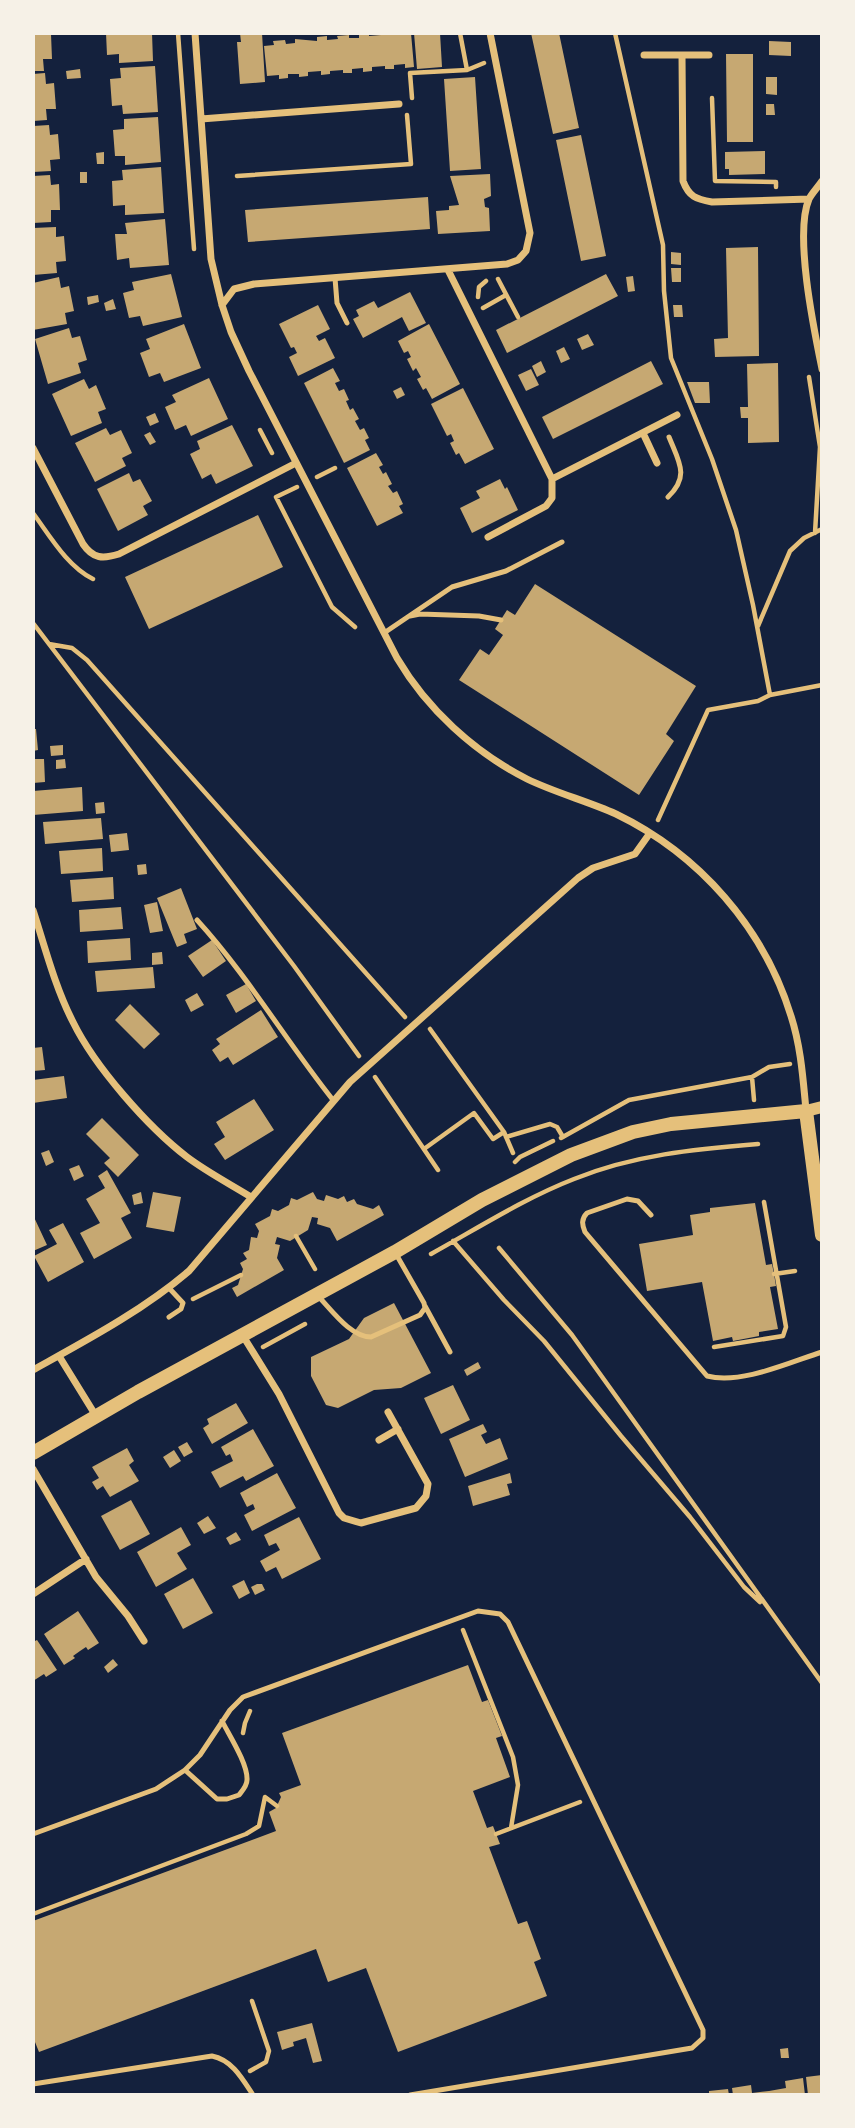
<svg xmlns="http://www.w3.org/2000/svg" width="855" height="2128" font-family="'Noto Sans',sans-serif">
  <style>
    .building { fill: #c6a872 }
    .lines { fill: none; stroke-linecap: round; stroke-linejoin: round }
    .path { stroke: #e5c07b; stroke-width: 4.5 }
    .service { stroke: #e5c07b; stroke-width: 5 }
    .minor { stroke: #e5c07b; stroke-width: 7 }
    .tertiary { stroke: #e5c07b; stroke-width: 12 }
    .secondary { stroke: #e5c07b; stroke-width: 14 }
  </style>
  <rect width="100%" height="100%" fill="#14213d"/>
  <path class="building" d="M33 33 51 34 52 59H43L44 71H33Z
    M106 33H152L153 61 119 63V54L107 55Z
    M240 33H262L265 82 240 84 237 42H241Z
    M366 33H369V36L381 35V33H411L414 67 405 68V64L394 65V69H385V66L372 67V71L363 72V68L352 69V73H343V70L330 71V74L321 75V71L308 72V76L299 77V74H288V78L279 79V75L267 76 264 46 274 45 273 41 285 40 286 44 295 43V39L317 41V37L327 36V40L338 39 337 36 349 35V38H359V34Z
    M414 33H440L442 67 417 69Z
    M531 33H559L579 128 553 134Z
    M769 41 791 42V56L769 55Z
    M726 54H753V142H727Z
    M155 66 158 112 123 114 122 105 112 106 110 79 121 78 120 68Z
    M80 69 81 78 67 79 66 71Z
    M45 73 46 84 54 83 56 109H46L47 120 33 121V74Z
    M475 77 481 169 450 171 444 79Z
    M766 77H777V95L766 94Z
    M766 104H774L775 115H766Z
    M158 117 161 162 125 165V156H115L113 130 124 129V119Z
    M49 125 50 135 58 134 60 159 50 160 51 171 33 172V126Z
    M581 135 606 256 581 261 556 140Z
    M765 151V174L729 175V169H725V152Z
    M104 152V164H97L96 153Z
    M161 167 164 213 125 215V205L113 206 112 181 123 180 122 170Z
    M80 172H87V183H80Z
    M490 174 491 196 484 199 485 207 489 208 490 231 438 234 436 211 449 210V206L459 205 450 176Z
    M50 175 51 185 59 184 60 210H51V222L33 223V176Z
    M428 197 430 229 248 242 245 210Z
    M165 219 169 265 130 268 129 258 117 260 115 234H127L125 223Z
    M56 227V237L64 236 66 261 56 262 57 273 33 275V228Z
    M758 247 759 356 715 357 714 339 728 338 726 248Z
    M671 252 681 253V265L671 264Z
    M671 268H681V282H672Z
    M171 274 182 317 143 326 140 316 129 318 123 293 134 290 132 282Z
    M606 274 618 296 507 353 496 330Z
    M633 276 635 291 628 292 626 277Z
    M59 277 61 288 69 286 74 311 65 313 67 324 33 330V283Z
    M410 292 426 323 409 331 402 317 363 338 353 319 359 316 356 310 374 301 378 308Z
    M98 295 99 302 88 305 87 297Z
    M113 299 116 309 106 311 104 303Z
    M318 305 330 329 316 336 319 341 325 338 335 358 298 376 289 357 297 353 294 347 291 348 279 324Z
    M673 305H682L683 317H674Z
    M184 324 201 368 164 382 160 373 149 377 140 353 150 349 146 339Z
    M429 324 460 384 432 399 426 388 423 390 417 379 421 377 416 368 413 371 407 359 411 357 408 351 404 353 398 341Z
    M69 328 72 338 80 336 87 360 78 363 81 373 48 384 35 339Z
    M588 334 594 345 582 350 577 339Z
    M564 347 570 359 561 363 556 351Z
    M541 361 546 372 537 377 532 366Z
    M651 361 663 384 553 439 542 417Z
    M778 363 779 442 748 443V418H741L740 407H748L747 364Z
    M333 368 340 381 335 383 339 391 344 389 349 400 346 401 350 410 353 408 359 419 355 421 360 430 364 428 369 438 365 440 370 450 344 463 304 383Z
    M531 369 539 385 526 391 518 375Z
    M209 378 228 419 191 436 186 425 175 430 165 407 176 402 172 395Z
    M84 379 89 389 96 385 106 409 98 412 102 423 71 436 52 394Z
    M687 382H709L710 403H695Z
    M401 387 405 395 397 399 393 391Z
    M463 388 494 449 465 464 459 453 456 455 450 443 454 441 451 434 447 436 431 404Z
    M155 413 159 422 150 426 146 417Z
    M232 425 253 466 216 484 211 474 202 479 190 454 200 449 197 441Z
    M106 428 110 435 121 430 132 453 122 458 126 466 95 482 75 443Z
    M150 432 156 442 150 445 144 435Z
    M376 453 383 465 379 467 383 474 386 472 392 484 388 486 393 493 397 491 403 504 399 506 403 513 377 526 347 468Z
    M129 473 133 482 140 479 152 501 143 506 148 515 118 531 97 489Z
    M500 479 505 489 507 487 518 510 472 533 460 508 480 498 476 491Z
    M258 515 283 567 149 629 125 577Z
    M535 584 696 686 666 734 674 741 639 795 459 680 480 649 489 655 503 635 495 629 507 610 515 615Z
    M33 729H36L38 750 33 751Z
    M63 745V755L51 756 50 746Z
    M33 759H44L45 782 33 783Z
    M65 759 66 768 56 769V760Z
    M82 787 83 811 33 815V791Z
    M104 802 105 813 96 814 95 803Z
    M101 818 103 839 45 844 43 822Z
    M127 833 129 850 111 852 109 835Z
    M102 848 103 871 61 874 59 851Z
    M146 864 147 874 138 875 137 865Z
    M113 877 114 899 72 902 70 880Z
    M181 888 197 929 184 934 187 943 177 947 157 898Z
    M157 902 163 931 150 933 144 905Z
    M121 907 123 929 80 932 79 910Z
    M130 938 131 960 88 963 87 941Z
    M212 940 226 961 203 977 188 956Z
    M162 952 163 964 152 965V953Z
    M153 967 155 988 97 992 95 971Z
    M246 984 256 1001 236 1013 226 995Z
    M197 993 204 1005 191 1012 185 1000Z
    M130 1004 160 1034 144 1049 115 1020Z
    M261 1010 278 1037 233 1065 228 1057 220 1062 212 1050 220 1044 216 1039Z
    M42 1047 45 1070 33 1071V1048Z
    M64 1076 67 1098 33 1103V1080Z
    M254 1099 274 1130 225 1160 214 1144 225 1137 216 1122Z
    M102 1118 139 1155 118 1177 104 1163 110 1158 86 1134Z
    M49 1150 54 1162 46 1166 41 1153Z
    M79 1165 84 1176 74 1181 69 1169Z
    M107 1170 131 1213 121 1218 132 1238 94 1259 80 1233 100 1223 86 1199 105 1188 98 1176Z
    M141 1192 143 1203 134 1205 132 1195Z
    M153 1192 181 1197 174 1232 146 1227Z
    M313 1192 317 1199 324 1201 326 1195 338 1199 344 1196 347 1202 354 1199 357 1204 373 1209 379 1205 384 1215 337 1241 330 1228 317 1224 318 1218 312 1217 308 1230 290 1241 277 1237 275 1244 280 1245 277 1258 284 1270 237 1297 232 1288 238 1285 243 1269 240 1263 247 1259 243 1253 249 1250 251 1237 257 1238 259 1231 255 1224 270 1216 272 1209 278 1211 289 1205 291 1198 297 1200Z
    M755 1203 766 1265 772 1264 774 1274 776 1286 770 1287 778 1329 759 1332V1336L733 1341 732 1337 713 1341 702 1282 647 1291 639 1244 693 1235 690 1215 710 1212V1208Z
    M33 1215 47 1245 33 1251Z
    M63 1223 84 1262 48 1282 34 1256 57 1244 49 1230Z
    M394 1303 431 1373 401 1388 374 1390 338 1408 326 1405 311 1376V1357L349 1339 364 1318Z
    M478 1362 481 1368 467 1376 464 1370Z
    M453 1385 470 1420 441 1434 424 1398Z
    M236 1403 248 1423 212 1444 203 1428 209 1424 207 1419Z
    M483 1424 487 1432 481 1435 486 1444 500 1438 508 1459 465 1477 449 1439Z
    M253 1429 274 1466 246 1481 243 1476 220 1488 211 1472 233 1461 230 1454 226 1456 221 1447Z
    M187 1442 193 1452 184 1457 178 1447Z
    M127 1448 134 1461 129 1465 139 1481 110 1497 103 1486 97 1490 92 1482 99 1478 92 1467Z
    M174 1450 181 1461 170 1468 163 1457Z
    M277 1473 296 1508 252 1531 244 1515 255 1509 253 1504 247 1507 240 1493Z
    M510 1473 512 1483 507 1484 510 1495 473 1506 468 1486Z
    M131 1500 150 1534 120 1550 101 1516Z
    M208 1516 216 1528 204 1534 197 1523Z
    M299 1517 321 1559 282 1579 276 1567 266 1572 260 1561 280 1550 276 1543 269 1546 264 1535Z
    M181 1527 191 1545 177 1553 187 1569 156 1587 137 1552Z
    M236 1532 241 1540 230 1545 226 1538Z
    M193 1578 213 1613 183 1629 164 1594Z
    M244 1580 250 1593 239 1599 232 1586Z
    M257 1584H262L265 1590 255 1595 251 1587Z
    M78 1611 99 1643 88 1650 86 1647 80 1651 73 1656 75 1658 64 1665 44 1634Z
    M37 1640 57 1670 46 1677 44 1674 33 1681V1642Z
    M113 1659 118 1665 108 1673 104 1667Z
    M468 1665 482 1702 488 1700 502 1736 496 1738 510 1777 473 1791 487 1828 493 1826 500 1844 489 1847 518 1924 527 1921 541 1959 534 1962 547 1996 398 2052 366 1968 328 1982 316 1949 39 2052 33 2037V1921L276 1831 269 1812 276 1808 281 1797 279 1793 301 1785 282 1733Z
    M312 2023 322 2061 313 2063 306 2038 293 2042 294 2046 282 2050 277 2032Z
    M788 2048 789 2058H781L780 2049Z
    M822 2075V2095H808L806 2077Z
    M803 2078 805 2095H733L732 2088 751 2085 752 2093 769 2091 786 2088 785 2081Z
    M728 2089 729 2095H709V2091Z"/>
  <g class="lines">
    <path class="path" d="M178 33 194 249
      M460 33 467 70
      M615 33 663 245 664 291 671 358 712 459 736 530 753 605 770 695
      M412 98 410 73 467 70 484 63
      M712 98 715 181 776 182V187
      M237 176 411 164 407 115
      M498 279 518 317
      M478 297 479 287 486 281
      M483 308 506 295
      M809 377 820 447 815 533
      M260 430 272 453
      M317 477 335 468
      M297 487 276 497 332 607 355 627
      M33 513C50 536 67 566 93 579
      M33 623 294 966 359 1056
      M758 626 790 551 804 538 822 529
      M49 644 72 648 87 660 405 1017
      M658 820 708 710 758 701 770 695 822 685
      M430 1029 504 1132 513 1153
      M375 1077 438 1170
      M752 1077 754 1100
      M506 1137 550 1124 557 1127 563 1137
      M561 1138 629 1100 752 1077 769 1067 790 1064
      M424 1149 474 1113 493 1139 504 1132
      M515 1162 520 1157 553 1141
      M296 1236 315 1269
      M453 1241 504 1300 544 1341 621 1436 690 1517 744 1587 760 1602
      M499 1248 572 1335 822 1683
      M431 1254C478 1228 525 1198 574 1179 633 1155 695 1149 758 1144
      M774 1274 795 1271
      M193 1299 241 1275
      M263 1347 305 1324
      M714 1347 783 1336 786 1327 764 1202
      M463 1630 513 1757 518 1785 511 1828
      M243 1733 245 1723 250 1711
      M496 1834 580 1802
      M33 1914 246 1834 259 1826 265 1797 277 1806
      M250 2071 266 2062 269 2051 252 2001"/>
    <path class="service" d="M335 278 337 303 347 323
      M668 497C690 476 679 462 669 437
      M410 616 420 614 479 616 501 620
      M384 633 452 587 506 571 562 542
      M197 920C248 976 286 1041 333 1100
      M651 1215 638 1201 627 1199 587 1213C581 1219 582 1225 585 1232L707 1376C741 1385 790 1362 822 1352
      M317 1295C331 1309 350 1337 371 1337L420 1315 425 1308 424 1303 396 1254
      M425 1306 450 1352
      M169 1317 181 1309 183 1303 169 1288
      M185 1770 217 1799H227L239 1795C242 1791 247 1786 247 1780 248 1764 229 1735 222 1721
      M33 1834 156 1789 185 1770 200 1755 230 1710 243 1697 478 1611 500 1614 508 1622 703 2030V2038L692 2048 410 2095
      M33 2084 212 2056C232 2060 242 2078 253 2095"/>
    <path class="minor" d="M195 33 211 259 222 305 231 332 249 371 397 658C427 709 474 752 527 779 556 793 587 801 616 814 699 854 764 928 791 1016 801 1047 803 1079 806 1110
      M644 55H709
      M682 55 683 181C689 197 696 199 712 202L809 199
      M201 119 399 104
      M822 181C818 187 812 193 809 199 794 234 814 330 822 369
      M448 270 552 479V498L546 506 488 537
      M222 305 234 289 254 284 507 264 518 260 526 251 530 233 490 33
      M643 433 657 463
      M33 448 83 544C93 559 103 559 119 554L296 463
      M552 479 677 415
      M33 910C45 947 55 987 73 1022 95 1067 148 1127 187 1157 207 1172 230 1184 251 1197
      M243 1336 279 1394 339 1513 344 1518 361 1523 416 1508 426 1496 428 1484 388 1412
      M59 1356 96 1416
      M33 1370C87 1340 142 1311 189 1271L350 1082 578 878 593 868 635 854 650 833
      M379 1440 398 1429
      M33 1469 96 1577 128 1616 144 1641
      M33 1594 86 1559"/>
    <path class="tertiary" d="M806 1111 822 1107"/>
    <path class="secondary" d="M33 1453 138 1392 395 1252 482 1200 571 1155 633 1132 671 1124 806 1111 822 1235"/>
  </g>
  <rect width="855" height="2128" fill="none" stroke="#f6f1e7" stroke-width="70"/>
</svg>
